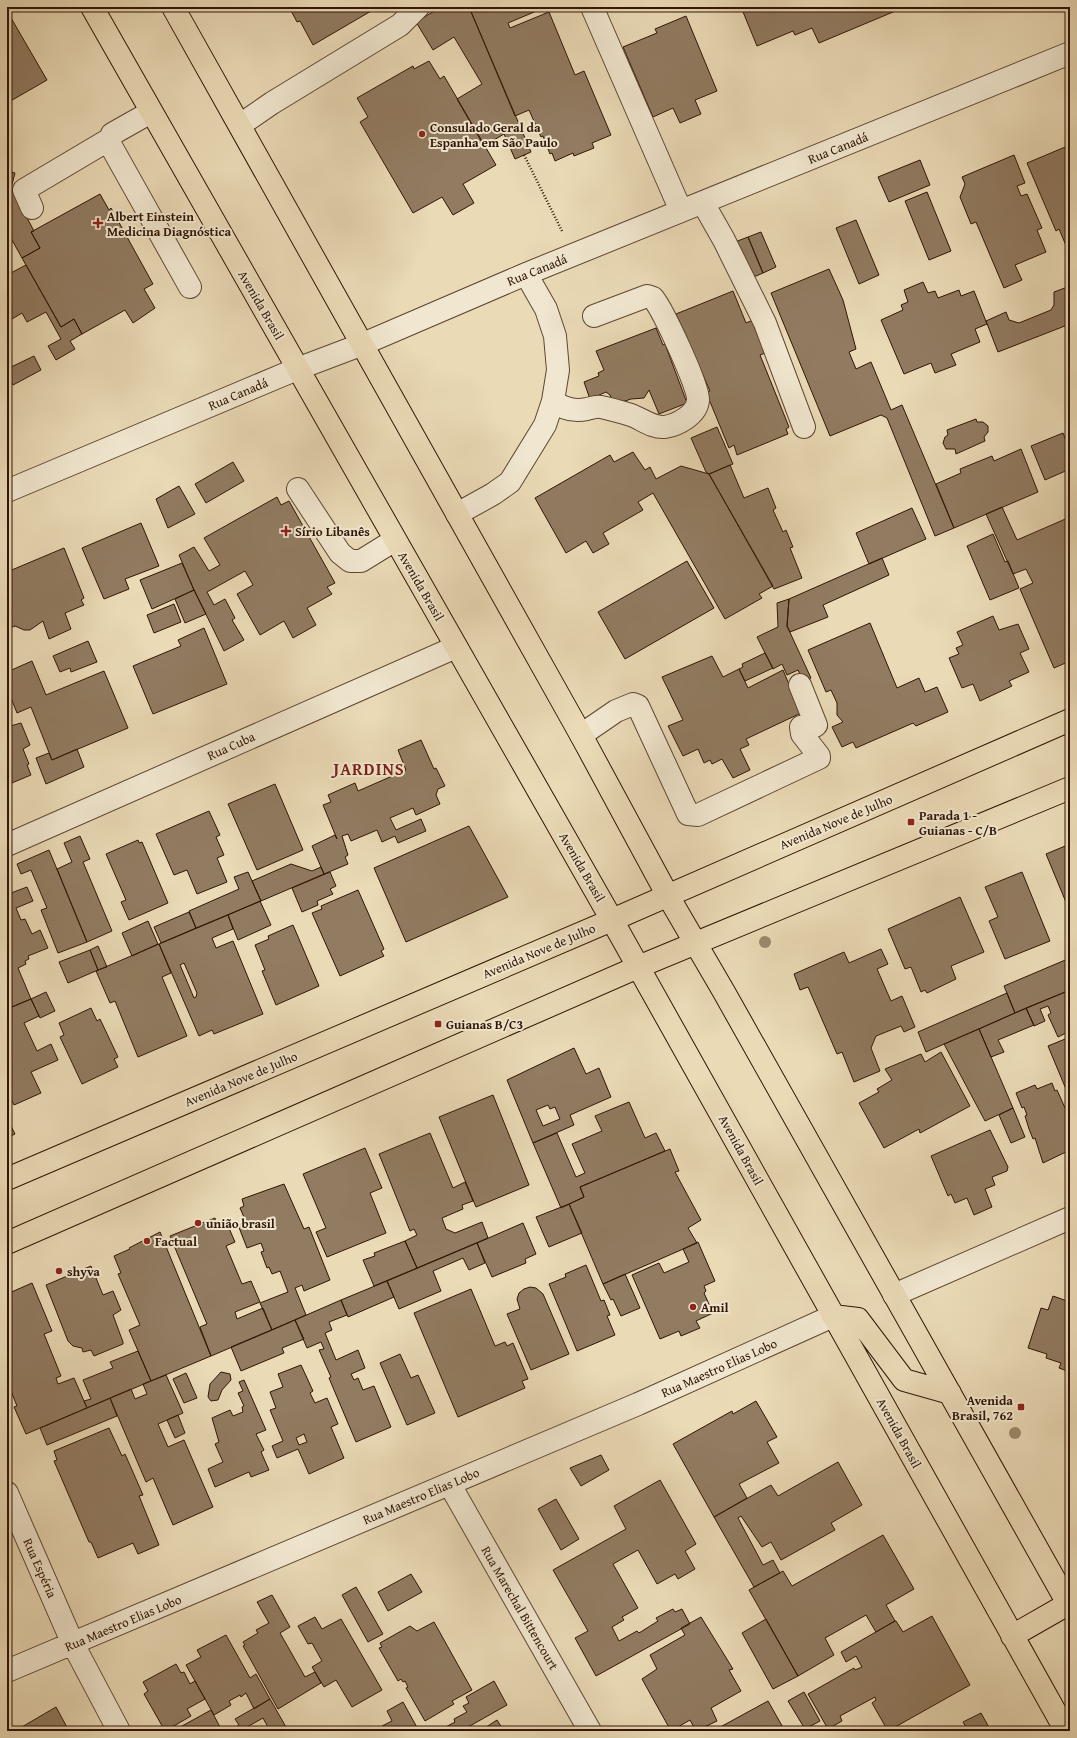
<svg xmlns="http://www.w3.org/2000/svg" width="1077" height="1738" font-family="'Gentium Book Plus',serif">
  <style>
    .building { fill: #917b61; stroke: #301505; fill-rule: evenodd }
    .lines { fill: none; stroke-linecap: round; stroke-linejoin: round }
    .minor-casing { stroke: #5e4631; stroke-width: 24 }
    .major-casing { stroke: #301505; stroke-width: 24 }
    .path { stroke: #301505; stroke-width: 2.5; stroke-dasharray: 1 2; stroke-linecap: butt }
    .minor { stroke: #f1e7d0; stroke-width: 22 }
    .major { stroke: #eadab6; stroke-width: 22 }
    .tree { fill: #9d896d }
    .poi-dot { fill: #8f2418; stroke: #f1e7d0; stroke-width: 1.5 }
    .labels { text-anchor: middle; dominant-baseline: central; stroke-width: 4; stroke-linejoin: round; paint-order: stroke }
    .poi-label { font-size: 13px; font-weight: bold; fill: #301505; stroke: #f1e7d0; text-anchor: start }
    .street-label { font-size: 13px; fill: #301505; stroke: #f1e7d0 }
    .district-label { font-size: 17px; font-weight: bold; letter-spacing: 1px; fill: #7a1f14; stroke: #f1e7d0 }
  </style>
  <rect width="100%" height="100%" fill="#eadab6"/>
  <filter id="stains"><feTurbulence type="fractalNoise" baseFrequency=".005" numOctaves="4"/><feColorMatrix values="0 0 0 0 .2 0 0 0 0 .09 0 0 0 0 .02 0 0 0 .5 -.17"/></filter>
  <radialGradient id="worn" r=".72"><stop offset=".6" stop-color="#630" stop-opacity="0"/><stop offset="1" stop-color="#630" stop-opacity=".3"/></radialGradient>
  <path class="building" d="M289 7H378L313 45 300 21 297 22Z
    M441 7H469L531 152 515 159 504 134 484 146 457 99 482 84 454 37 433 50 416 22Z
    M469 7H546L508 23 510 28 549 12 575 75 584 71 611 135 592 143 594 148 574 156 573 153 555 161 552 153 550 154 543 136 541 137 529 110 515 116Z
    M741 7H905L819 43 812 28 795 35 793 31 757 46Z
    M7 11 47 80 7 103Z
    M686 16 717 91 695 100 701 114 680 123 673 108 653 117 623 47 657 33 655 29Z
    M429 61 440 79 444 76 496 165 463 184 474 203 453 215 442 197 413 213 360 122 368 117 357 98 413 66 414 69Z
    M1070 145V255L1059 229 1056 231 1027 163Z
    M1014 155 1025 183 1017 186 1021 196 1027 194 1042 228 1037 230 1046 252 1015 265 1022 280 1004 288 976 222 971 224 960 197 965 184 962 177Z
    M920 160 930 185 889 202 878 177Z
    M7 171 15 173 11 188 34 231 31 232 40 248 22 258 7 231Z
    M927 192 951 251 929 260 905 201Z
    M100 194 109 210 111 208 153 284 144 289 155 308 133 323 125 310 82 334 74 319 61 327 22 258 40 248 31 232Z
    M856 220 879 275 859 284 836 228Z
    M761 232 776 267 763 273 748 237Z
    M748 237 763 273 756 276H752L735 242Z
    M26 265 61 327 74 319 82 334 70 341 75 349 56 360 48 346 61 339 46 312 27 322 22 313 7 322V275Z
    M829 269 843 300 856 349 849 352 856 369 871 362 891 410 902 405 954 528 935 536 887 418 881 415 830 436 771 293Z
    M923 282 928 293 935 291 938 298 959 290 961 296 974 291 987 324 975 329 980 342 951 354 956 365 935 373 931 363 904 374 881 320 903 310 901 305 908 302 904 290Z
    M1070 286V324L998 352 986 321 1006 312 1009 320 1019 323 1051 310 1054 305V292Z
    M733 291 746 323 760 317 773 350 760 355 789 427 786 429 788 434 737 455 734 445 729 448 706 392 710 391 676 314Z
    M656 328 663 345 665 344 687 403 659 414 649 390 644 398 631 399 616 404H614L610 395 606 392 590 399 584 382 599 376 598 373 604 370 596 351Z
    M34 356 41 370 13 385 7 374V369Z
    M976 419 977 422H983L988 426V432L984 437 985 441 956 454 955 449H946L943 443 945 437 948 435 947 430Z
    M717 427 733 464 709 474 706 472 691 438Z
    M1063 433 1070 450V469L1045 480 1031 446Z
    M1021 449 1038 492 954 528 936 484 961 473 960 469 992 456 994 461Z
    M633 452 645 470 650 467 656 479 681 466 709 474 773 586 759 594 762 598 725 619 653 493 638 502 643 510 603 533 609 544 593 553 586 541 566 553 535 498 610 455 614 462Z
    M233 462 244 481 206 503 195 484Z
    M730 465 744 498 768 488 776 508 773 510 783 532 786 530 793 547 790 548 802 578 774 589 709 474Z
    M179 486 195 514 168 528 156 499Z
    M277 497 281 505 289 501 335 583 327 587 332 594 307 608 316 625 293 638 284 621 260 635 237 594 253 585 245 571 207 592 214 605 225 599 235 618 232 620 244 640 224 651 194 590 179 555 194 547 209 571 220 565 204 538Z
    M1002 507 1017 540 1070 517V661L1054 668 1020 589 1033 583 1026 569 1013 574 986 514Z
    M912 508 926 539 869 564 856 533Z
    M141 523 159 566 125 579 129 589 104 599 82 548Z
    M993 534 1005 562 1008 561 1019 588 990 600 967 546Z
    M64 548 84 598 81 600 84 605 65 613 71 629 49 639 43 621 30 630H24L15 626 7 629V572Z
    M882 558 889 575 823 605 828 617 790 632 787 626 789 599Z
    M687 561 714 608 625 659 598 612Z
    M182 563 194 590 152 609 140 580Z
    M194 590 206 614 185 623 175 599Z
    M789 599 787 626 811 678 803 681 798 670 787 675 782 664 773 669 757 637 778 627 777 603Z
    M174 604 181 622 154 633 147 615Z
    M993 616 999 630 1018 624 1029 649 1020 653 1029 672 1009 681 1012 686 980 701 973 684 962 688 949 658 959 654 956 648 963 645 957 632Z
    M870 623 897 688 919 678 925 692 937 687 948 712 916 726 913 723 856 748 853 742 842 747 832 727 843 722 837 715V703L831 690 826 692 808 650Z
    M204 628 227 684 153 714 133 666 181 646 178 640Z
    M88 641 97 662 71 672 70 668 60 672 53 656Z
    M765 653 773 668 745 681 739 669 743 667 742 664Z
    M712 656 723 677 739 669 748 688 783 670 801 713 746 739 749 745 740 749 750 770 733 778 722 759 712 764 710 760 704 763 698 749 683 756 668 726 683 720 662 677Z
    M32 661 46 695 104 671 128 728 52 760 31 707 17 713 7 688V672Z
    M21 723 30 745 23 749 29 764 27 765 31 775 7 785V727Z
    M421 740 434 769 436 768 445 786 438 789 436 795 440 804 416 815 413 808 390 818 396 830 421 819 426 831 398 843 395 836 382 842 377 830 351 841 348 834 342 836 348 855 345 857 348 864 324 874 312 846 335 835 337 839 323 805 331 802 328 795 355 783 358 791 406 770 398 750Z
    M77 749 84 767 46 784 36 758 49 753 52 760Z
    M275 784 303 850 257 870 228 804Z
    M209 811 220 835 216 837 224 855 217 858 227 882 197 894 187 870 174 875 156 834Z
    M469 826 508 897 406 942 374 868Z
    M80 836 90 859 83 862 112 931 87 942 57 869 72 862 64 843Z
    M138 840 139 843 142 842 168 903 129 920 121 902 126 900 106 854Z
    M1070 844V912L1046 854Z
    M49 850 87 942 58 953 41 910 47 908 31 870 21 874 17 864Z
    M291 864 312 871 321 867 324 874 261 901 252 881Z
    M248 872 261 901 196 928 189 911 239 889 234 877Z
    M330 872 336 886 330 889 333 894 317 901 318 905 302 912 292 888Z
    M1022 872 1050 941 1005 959 989 921 998 917 985 887Z
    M27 887 33 901 16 908 21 920 25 919 32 934 40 930 48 948 28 956 29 959 25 961 26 964 18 968 31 999 7 1009V891L9 890 11 893Z
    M358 890 384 949 381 951 384 956 340 976 312 913 322 909 321 906Z
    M960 897 984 952 951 966 956 979 927 993 925 990 921 992 911 967 905 969 888 929Z
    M260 901 271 925 238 940 228 915Z
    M189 912 196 928 161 943 154 927Z
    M228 915 233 929 212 938 216 948 233 941 263 1014 214 1034 212 1030 199 1036 159 944ZM184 963 197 993 196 997 194 998 180 965Z
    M148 921 158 944 132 956 122 933Z
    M293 925 319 986 276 1005 262 971 265 970 255 945 269 939 268 936Z
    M159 944 171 973 162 977 187 1036 138 1057 115 1001 110 1003 96 971Z
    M98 946 107 967 98 970 90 950Z
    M881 949 888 964 877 969 891 1001 902 996 915 1027 904 1032 901 1026 876 1036 871 1048 880 1071 854 1082 842 1052 837 1054 808 987 800 990 794 974 844 952 849 963Z
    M90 950 98 970 68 983 59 962Z
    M1070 958V990L1015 1013 1004 986Z
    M1070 990V1031L1058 1037 1048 1015 1051 1013 1048 1006 1040 1009 1045 1021 1034 1026 1026 1008Z
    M46 992 55 1011 40 1018 31 999Z
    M1007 993 1015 1013 926 1052 918 1032Z
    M31 999 39 1016 24 1023 37 1051 51 1044 58 1060 31 1072 41 1093 14 1105 7 1091V1009Z
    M91 1008 97 1021 100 1019 118 1057 114 1059 118 1067 82 1084 60 1037 64 1035 59 1023Z
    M1026 1008 1034 1025 998 1040 1004 1052 991 1057 979 1029Z
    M979 1029 1013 1108 985 1121 944 1044Z
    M1070 1037V1094H1068L1048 1046Z
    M574 1048 586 1074 599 1068 611 1097 570 1115 574 1125 533 1143 507 1080ZM548 1105 550 1109 555 1107 560 1119 543 1126 536 1110Z
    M941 1052 970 1106 920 1133 919 1129 884 1148 859 1103 879 1092 877 1089 892 1080 885 1069 921 1054 925 1062Z
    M1052 1083 1055 1091 1057 1090 1070 1119V1150L1043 1163 1035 1138 1033 1139 1029 1129 1025 1116 1027 1115 1024 1107 1022 1108 1016 1093 1035 1085 1037 1089Z
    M493 1095 529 1185 476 1207 439 1117Z
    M629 1102 645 1138 656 1133 665 1151 580 1187 584 1197 561 1208 533 1143 557 1133 576 1177 585 1173 572 1144 602 1131 595 1116Z
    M1013 1108 1025 1137 1011 1143 999 1115Z
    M9 1122 15 1134 7 1138V1123Z
    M990 1130 1008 1167 1007 1171 992 1177 995 1185 985 1189 992 1207 974 1215 967 1198 955 1203 951 1194 948 1196 931 1156Z
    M430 1133 453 1188 465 1182 473 1201 462 1205 463 1209 442 1218 446 1229 455 1233 482 1222 488 1238 417 1268 405 1241 417 1235 414 1229 410 1231 379 1154Z
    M365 1148 382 1188 370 1193 386 1233 327 1257 316 1232 326 1228 303 1174Z
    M670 1149 679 1171 675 1172 701 1220 688 1228 697 1243 603 1284 569 1204 584 1197 580 1187Z
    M284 1184 304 1229 309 1227 330 1280 304 1291 302 1285 295 1288 306 1315 272 1330 260 1303 288 1292 280 1271 272 1274 269 1267 267 1268 261 1252 264 1251 261 1243 247 1248 238 1225 246 1222 240 1208 244 1206 242 1199Z
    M569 1204 582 1233 549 1247 536 1217Z
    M215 1218 216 1223 225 1219 235 1242 226 1246 242 1284 251 1281 260 1302 235 1312 237 1319 263 1308 272 1330 211 1356 200 1327 207 1324 170 1236Z
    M523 1223 536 1254 525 1259 526 1263 492 1277 477 1243Z
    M160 1232 211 1356 151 1381 129 1330 140 1325 118 1274 121 1273 114 1256 130 1249 129 1248Z
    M405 1241 417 1268 374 1286 363 1260 375 1256 374 1253Z
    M698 1242 715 1281 704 1286 706 1291 704 1293 713 1313 696 1321 700 1328 681 1336 679 1331 660 1339 632 1275 659 1263 664 1273 689 1262 683 1249Z
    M477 1243 485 1263 469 1270 463 1258 433 1271 441 1291 399 1309 387 1281Z
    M586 1265 601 1301 604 1300 610 1315 607 1316 615 1335 577 1351 549 1284 566 1277 565 1274Z
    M91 1266 103 1295 113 1291 121 1310 113 1315 123 1342V1344L94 1356 91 1350 83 1352 82 1348 73 1346 68 1341 46 1285Z
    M625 1274 640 1308 621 1316 613 1299 611 1300 603 1284Z
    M387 1281 394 1297 348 1317 341 1300Z
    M32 1283 52 1331 44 1334 61 1376 56 1378 58 1384 74 1378 87 1408 26 1434 14 1407 17 1406 7 1381V1294Z
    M530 1287 536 1288 543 1294 569 1354 531 1370 507 1314 520 1309 517 1299 519 1293 524 1289Z
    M471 1289 495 1346 505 1342 507 1346 513 1343 528 1379 522 1381 525 1388 458 1417 414 1313Z
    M1053 1296 1070 1302V1372L1059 1368 1061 1363 1046 1358 1047 1354 1028 1348 1041 1308 1048 1310Z
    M341 1300 347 1315 329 1322 332 1330 325 1333 336 1360 358 1350 365 1368 351 1374 354 1380 358 1378 363 1390 374 1386 391 1427 356 1442 329 1378 331 1377 319 1350 324 1349 321 1342 307 1348 295 1320Z
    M295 1320 304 1339 282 1348 284 1353 241 1371 231 1347Z
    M138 1351 151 1381 87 1408 84 1401 91 1399 83 1380 113 1368 110 1362Z
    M400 1354 411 1378 418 1375 435 1413 407 1425 380 1363Z
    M301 1365 313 1391 310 1393 315 1403 327 1398 338 1424 331 1427 344 1458 309 1474 298 1449 277 1458 272 1446 283 1441 270 1410 276 1408 270 1392 283 1387 278 1374ZM304 1434 307 1442 299 1445 296 1438Z
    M221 1372 230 1374 231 1380 222 1390 218 1400 211 1401 208 1397 210 1384Z
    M186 1373 197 1398 184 1403 173 1379Z
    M166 1375 183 1413 158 1424 168 1447 184 1440 213 1507 173 1525 153 1478 146 1482 110 1398 131 1389 135 1399 147 1394 143 1384Z
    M244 1380 266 1430 256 1434 264 1450 261 1452 269 1470 251 1477 249 1472 215 1487 208 1469 223 1462 215 1444 219 1442 212 1418 230 1410 233 1416 243 1412 242 1407 244 1406 238 1393 243 1391 239 1382Z
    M110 1398 117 1416 47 1445 40 1428Z
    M756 1401 777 1437 767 1442 779 1463 739 1484 747 1498 714 1517 673 1444 732 1411 733 1414Z
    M178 1415 185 1433 175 1438 167 1420Z
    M109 1428 122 1456 125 1454 143 1495 139 1496 159 1545 138 1554 133 1543 98 1558 91 1542H89L54 1461 57 1460 54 1451Z
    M601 1455 609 1470 581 1486 570 1468Z
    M838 1462 862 1505 831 1523 835 1530 781 1560 771 1542 762 1547 741 1516 738 1518 763 1565 773 1560 780 1573 754 1587 714 1517 771 1485 778 1496Z
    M660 1480 696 1544 685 1551 695 1569 678 1579 675 1574 657 1584 638 1550 613 1564 638 1608 622 1617 624 1620 612 1627 619 1641 637 1631 639 1633 658 1621 656 1618 673 1609 675 1612 682 1609 690 1624 596 1676 575 1638 588 1631 553 1570 626 1529 614 1506Z
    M556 1499 579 1539 561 1550 538 1509Z
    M883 1535 914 1589 886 1605 895 1621 876 1632 866 1615 825 1638 834 1655 798 1676 749 1590 783 1571 792 1586Z
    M411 1574 422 1592 388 1611 378 1592Z
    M356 1587 383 1634 368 1642 342 1595Z
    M272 1595 290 1627 280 1633 305 1677 315 1672 321 1683 278 1709 243 1646 245 1645 243 1642 258 1633 256 1630 269 1623 257 1602Z
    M932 1616 970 1685 888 1731 872 1703 876 1700 875 1697 840 1716 842 1721 828 1729 808 1694 854 1668 855 1670 862 1667 856 1656 846 1662 841 1652 895 1621H896L903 1632Z
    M315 1617 322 1629 341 1619 382 1690 352 1707 336 1680 324 1687 312 1667 322 1661 312 1643 308 1644 298 1626Z
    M701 1617 733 1669 729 1670 741 1691 711 1708 717 1721 696 1731 690 1720 671 1731 642 1679 657 1669 650 1655 685 1635 681 1628Z
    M766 1619 798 1676 773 1689 742 1633Z
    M434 1622 472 1690 452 1701 454 1704 425 1721 406 1688 408 1687 405 1681 403 1682 401 1679 398 1681 379 1648 382 1647 380 1643 410 1626 417 1631Z
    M226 1635 250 1678 256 1674 270 1699 254 1709 246 1693 241 1697 240 1695 229 1701 231 1705 214 1715 186 1665 201 1657 197 1650Z
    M176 1664 181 1673 184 1672 190 1684 195 1681 205 1699 187 1709 191 1716 165 1731 144 1694 148 1691 143 1682Z
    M494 1681 507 1705 461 1731H438L455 1722 454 1719 467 1712 463 1706 469 1703 466 1697Z
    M804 1692 820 1721 805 1729 788 1701Z
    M270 1699 286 1727 279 1731H270L263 1718 247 1727 250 1731H229L239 1725 235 1719Z
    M768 1701 785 1731H713Z
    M403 1702 419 1731H385L382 1726 392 1721 387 1711Z
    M56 1707 69 1731H15Z
    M211 1710 220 1727 214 1731H173Z
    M981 1713 991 1731H958L966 1727 963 1722Z
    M497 1720 504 1731H480Z"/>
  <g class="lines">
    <defs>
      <path id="minor" d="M592 7 681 211
        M151 112 112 134 110 139 111 146 190 287
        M240 125 272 103 400 25 418 7
        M703 203 724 240 765 323 804 427
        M32 208 24 190 110 139
        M553 401C562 408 574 412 587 409 591 408 597 406 601 407 611 409 621 412 631 415 642 419 652 428 665 427 677 425 697 415 698 400 699 387 663 310 653 298L647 296 594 316
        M298 489 340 553 350 561H361L395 540
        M7 491 297 369 363 344 526 274 1070 53
        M457 514 493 494 510 482 545 425 553 401 558 370 555 336 546 309 526 274
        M581 735 616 711 633 704 638 706 688 814 698 815 819 758V756L802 734 801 727 815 726 816 725 800 685
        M7 845 456 647
        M894 1295 1070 1218
        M450 1485 590 1731
        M7 1493 73 1644 119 1731
        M7 1671 638 1404 833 1316"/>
      <path id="major" d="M92 7 612 920 1066 1731
        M173 7 581 735 668 896 724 992 1070 1607
        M7 1179 612 920 1070 720
        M7 1243 638 967 1070 788
        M833 1316 858 1319 904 1380 950 1393
        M1012 1636 1068 1604"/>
    </defs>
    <use href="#minor" class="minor-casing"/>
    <use href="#major" class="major-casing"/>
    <path class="path" d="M524 155 562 231"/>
    <use href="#minor" class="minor"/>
    <use href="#major" class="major"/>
  </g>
  <g class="tree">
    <circle cx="765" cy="942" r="6"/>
    <circle cx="1015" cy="1433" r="6"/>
  </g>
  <g class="poi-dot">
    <circle cx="422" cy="134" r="4"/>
    <path d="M96 217h4v4h4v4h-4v4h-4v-4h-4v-4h4z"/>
    <path d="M284 525h4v4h4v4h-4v4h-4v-4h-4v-4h4z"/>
    <rect x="907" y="818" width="8" height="8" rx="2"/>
    <rect x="434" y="1020" width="8" height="8" rx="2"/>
    <circle cx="198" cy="1223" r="4"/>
    <circle cx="147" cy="1241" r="4"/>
    <circle cx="59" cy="1271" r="4"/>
    <circle cx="693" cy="1307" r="4"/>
    <rect x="1017" y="1403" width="8" height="8" rx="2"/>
  </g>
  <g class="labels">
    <g class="poi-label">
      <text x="430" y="127">Consulado Geral da<tspan x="430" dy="15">Espanha em São Paulo</tspan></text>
      <text x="107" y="216">Albert Einstein<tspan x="107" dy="15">Medicina Diagnóstica</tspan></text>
      <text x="295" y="531">Sírio Libanês</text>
      <text x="919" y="815">Parada 1 -<tspan x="919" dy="15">Guianas - C/B</tspan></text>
      <text x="446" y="1024">Guianas B/C3</text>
      <text x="206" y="1223">união brasil</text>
      <text x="155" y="1241">Factual</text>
      <text x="67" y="1271">shyva</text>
      <text x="701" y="1307">Amil</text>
      <text x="1013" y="1400" text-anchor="end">Avenida<tspan x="1013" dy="15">Brasil, 762</tspan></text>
    </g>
    <g class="street-label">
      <text transform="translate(838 148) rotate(-22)">Rua Canadá</text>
      <text transform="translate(537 270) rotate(-22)">Rua Canadá</text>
      <text transform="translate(261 305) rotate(60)">Avenida Brasil</text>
      <text transform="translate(238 394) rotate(-23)">Rua Canadá</text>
      <text transform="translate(421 586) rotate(60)">Avenida Brasil</text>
      <text transform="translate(231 746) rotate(-24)">Rua Cuba</text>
      <text transform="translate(836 822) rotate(-23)">Avenida Nove de Julho</text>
      <text transform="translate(582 867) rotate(60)">Avenida Brasil</text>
      <text transform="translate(539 951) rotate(-23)">Avenida Nove de Julho</text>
      <text transform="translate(241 1079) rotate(-23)">Avenida Nove de Julho</text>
      <text transform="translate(741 1150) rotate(61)">Avenida Brasil</text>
      <text transform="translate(719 1368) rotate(-24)">Rua Maestro Elias Lobo</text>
      <text transform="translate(899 1433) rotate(61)">Avenida Brasil</text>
      <text transform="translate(421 1496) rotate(-23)">Rua Maestro Elias Lobo</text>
      <text transform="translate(40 1568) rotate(66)">Rua Espéria</text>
      <text transform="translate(520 1608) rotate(60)">Rua Marechal Bittencourt</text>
      <text transform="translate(123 1623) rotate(-23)">Rua Maestro Elias Lobo</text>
    </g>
    <g class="district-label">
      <text x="369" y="768">JARDINS</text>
    </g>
  </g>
  <rect width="1077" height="1738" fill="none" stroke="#eadab6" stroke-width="24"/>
  <rect x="8" y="8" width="1061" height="1722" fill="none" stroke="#301505" stroke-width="2"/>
  <rect x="12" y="12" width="1053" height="1714" fill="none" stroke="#301505"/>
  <rect width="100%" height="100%" filter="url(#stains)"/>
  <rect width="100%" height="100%" fill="url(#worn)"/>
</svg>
